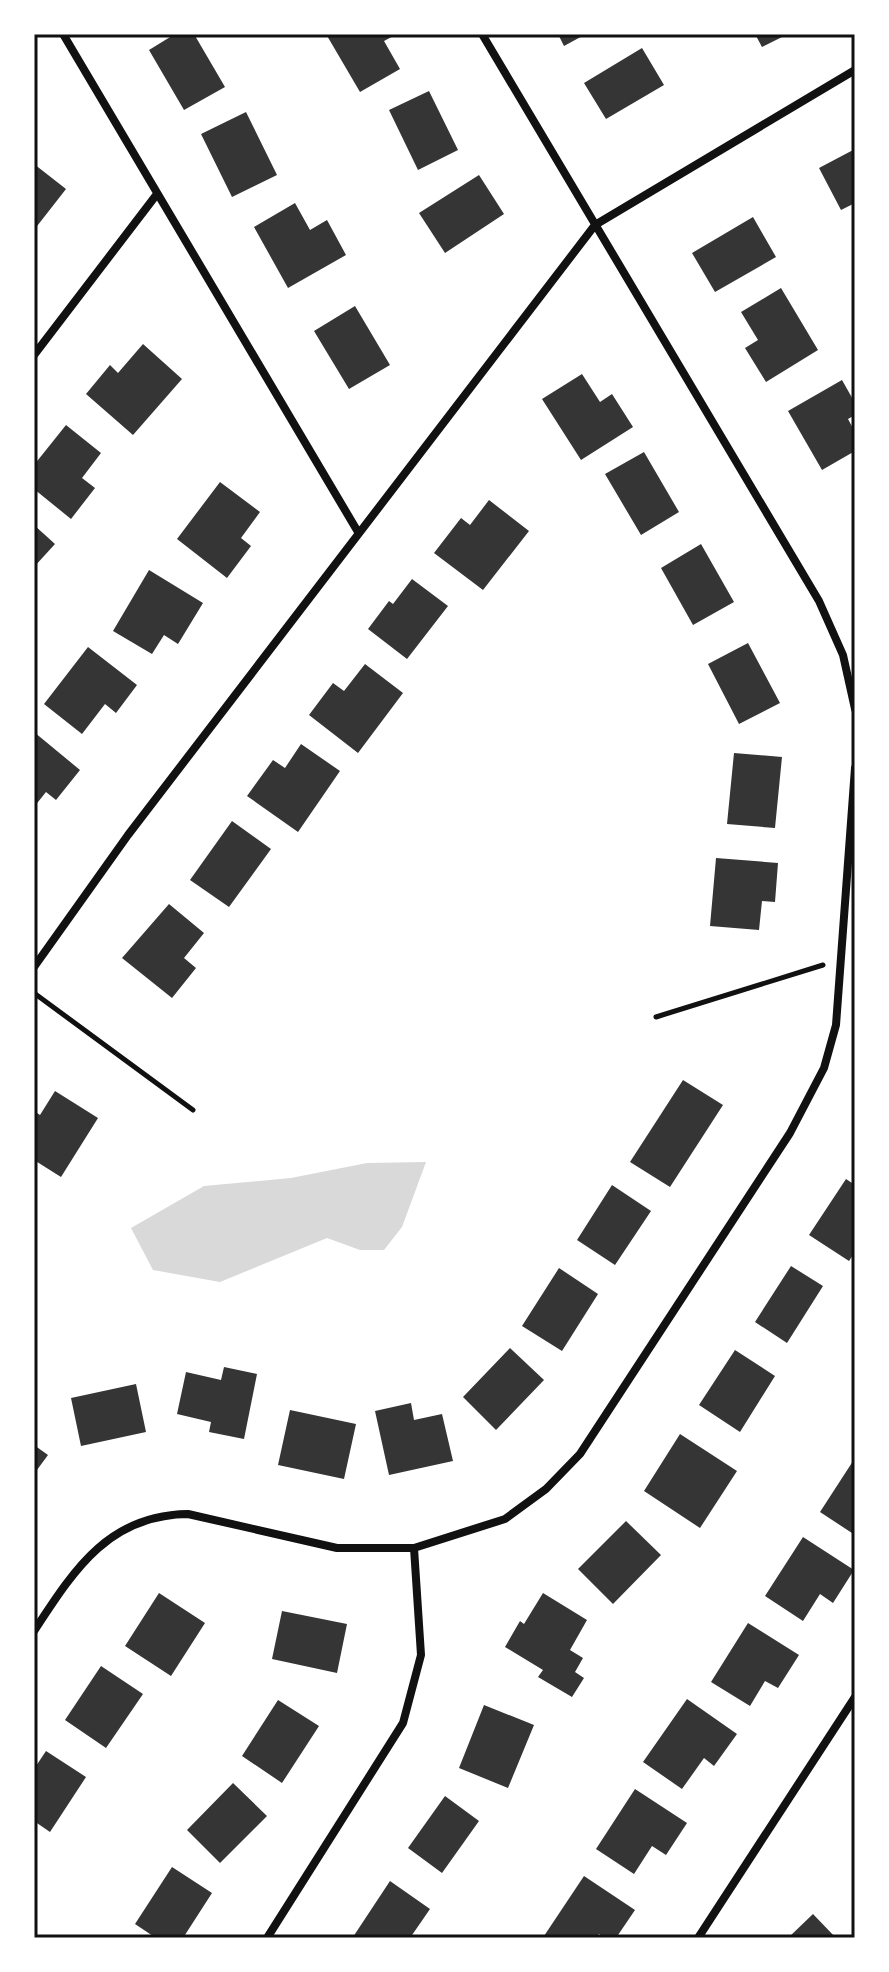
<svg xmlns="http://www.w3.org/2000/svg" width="889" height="1972" font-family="'Varela Round',sans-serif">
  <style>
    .water { fill: #d9d9d9 }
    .building { fill: #353535 }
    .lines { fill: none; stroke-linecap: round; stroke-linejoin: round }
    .path { stroke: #111; stroke-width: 5 }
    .minor { stroke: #111; stroke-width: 8 }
    .neatline { fill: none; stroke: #111; stroke-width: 3 }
  </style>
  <rect width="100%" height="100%" fill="#fff"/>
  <path class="water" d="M426 1162 402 1227 384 1250H360L327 1238 220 1282 153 1270 131 1228 204 1186 291 1178 367 1163Z"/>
  <path class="building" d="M175 34H194L225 87 184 110 149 50Z
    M326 34H397L384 41 400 69 360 92Z
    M558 34H586L564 46Z
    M755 34H788L762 47Z
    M642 48 664 85 606 119 584 83Z
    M429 91 458 150 418 170 389 110Z
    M246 112 277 175 232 197 201 134Z
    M855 149V203L841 210 819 168Z
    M34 164 66 189 34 230Z
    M479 175 504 214 445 253 419 213Z
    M295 203 310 230 327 220 346 255 288 288 254 227Z
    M753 217 776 257 715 292 692 253Z
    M781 288 818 350 766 382 745 348 758 340 741 312Z
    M355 306 390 365 349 389 314 331Z
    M143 344 182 379 133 435 86 394 110 365 118 373Z
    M582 374 600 402 612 394 633 427 581 460 542 399Z
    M842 380 855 403V415L848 419 855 432V451L822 470 788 411Z
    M66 425 101 453 82 478 95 488 71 519 34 489V465Z
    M644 452 679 512 641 535 605 474Z
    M220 482 260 512 241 538 251 546 227 578 177 539Z
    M489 500 529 531 483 590 434 553 461 518 470 525Z
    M34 525 55 544 34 567Z
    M701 544 734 602 693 625 661 568Z
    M149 570 203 603 178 644 164 635 152 654 113 631Z
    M412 579 448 606 407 659 368 629 389 601 393 604Z
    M748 643 780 703 739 724 708 664Z
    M88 647 137 685 116 713 105 704 82 734 44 704Z
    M365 664 403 693 358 753 309 715 333 683 344 691Z
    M34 732 80 770 56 800 46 792 34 807Z
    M301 744 340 771 298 832 247 796 273 760 285 768Z
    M734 753 782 757 775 828 727 824Z
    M232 821 271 849 229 907 190 880Z
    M716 858 778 863 775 902 762 901 759 930 710 926Z
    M169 904 204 933 184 958 196 968 172 998 122 958Z
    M683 1080 723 1105 670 1187 630 1162Z
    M55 1091 98 1118 61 1177 34 1160V1111L40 1115Z
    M846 1179 855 1185V1252L849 1261 809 1235Z
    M612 1185 651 1211 615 1265 577 1240Z
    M791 1266 823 1286 787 1343 755 1322Z
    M559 1268 598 1294 562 1351 522 1326Z
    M510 1348 544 1380 496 1430 463 1397Z
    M735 1350 775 1376 740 1432 699 1405Z
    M224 1367 257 1374 244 1439 209 1432 211 1422 177 1414 186 1372 221 1380Z
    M136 1384 146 1432 81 1446 71 1398Z
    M411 1403 414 1420 442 1414 453 1461 389 1475 375 1411Z
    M290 1410 356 1424 344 1479 278 1465Z
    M680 1434 737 1471 700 1528 644 1491Z
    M34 1445 48 1455 34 1474Z
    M855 1458V1535L820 1512Z
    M626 1521 661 1555 613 1604 578 1569Z
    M803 1537 854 1570 833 1603 820 1594 803 1621 765 1596Z
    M159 1593 205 1623 171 1676 125 1646Z
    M543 1593 587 1620 570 1650 583 1658 575 1672 584 1678 572 1697 538 1677 543 1670 505 1647 520 1621 524 1624Z
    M282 1611 347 1624 337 1673 272 1659Z
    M748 1623 799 1655 778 1688 765 1681 750 1706 711 1682Z
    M101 1666 143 1694 106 1748 65 1720Z
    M687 1699 737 1734 714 1766 704 1758 682 1789 643 1762Z
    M278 1700 319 1726 282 1783 242 1756Z
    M484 1705 534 1725 508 1788 459 1768Z
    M46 1751 86 1777 50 1832 34 1821V1769Z
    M233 1783 267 1816 220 1863 187 1830Z
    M635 1789 687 1823 666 1855 652 1846 634 1874 596 1849Z
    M445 1796 479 1821 442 1873 408 1848Z
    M172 1867 212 1893 183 1938H156L135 1924Z
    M584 1876 635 1910 616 1938H605L599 1934 596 1938H547L544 1936Z
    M390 1881 430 1909 410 1938H354L353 1937Z
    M813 1914 836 1938H788Z"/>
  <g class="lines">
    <path class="path" d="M34 993 193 1110
      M656 1017 823 965"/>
    <path class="minor" d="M63 34 358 532
      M482 34 819 601 843 655 855 709
      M34 355 157 194
      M34 967 128 835 595 225 855 70
      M34 1631C74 1570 108 1515 188 1514L337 1548H414L505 1519 546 1489 580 1454 790 1133 824 1068 836 1025 855 768
      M267 1938 403 1723 421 1655 414 1548
      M698 1938 855 1697"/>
  </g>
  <rect width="889" height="1972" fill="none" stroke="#ffffff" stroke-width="72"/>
  <rect x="36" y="36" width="817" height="1900" class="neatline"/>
</svg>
